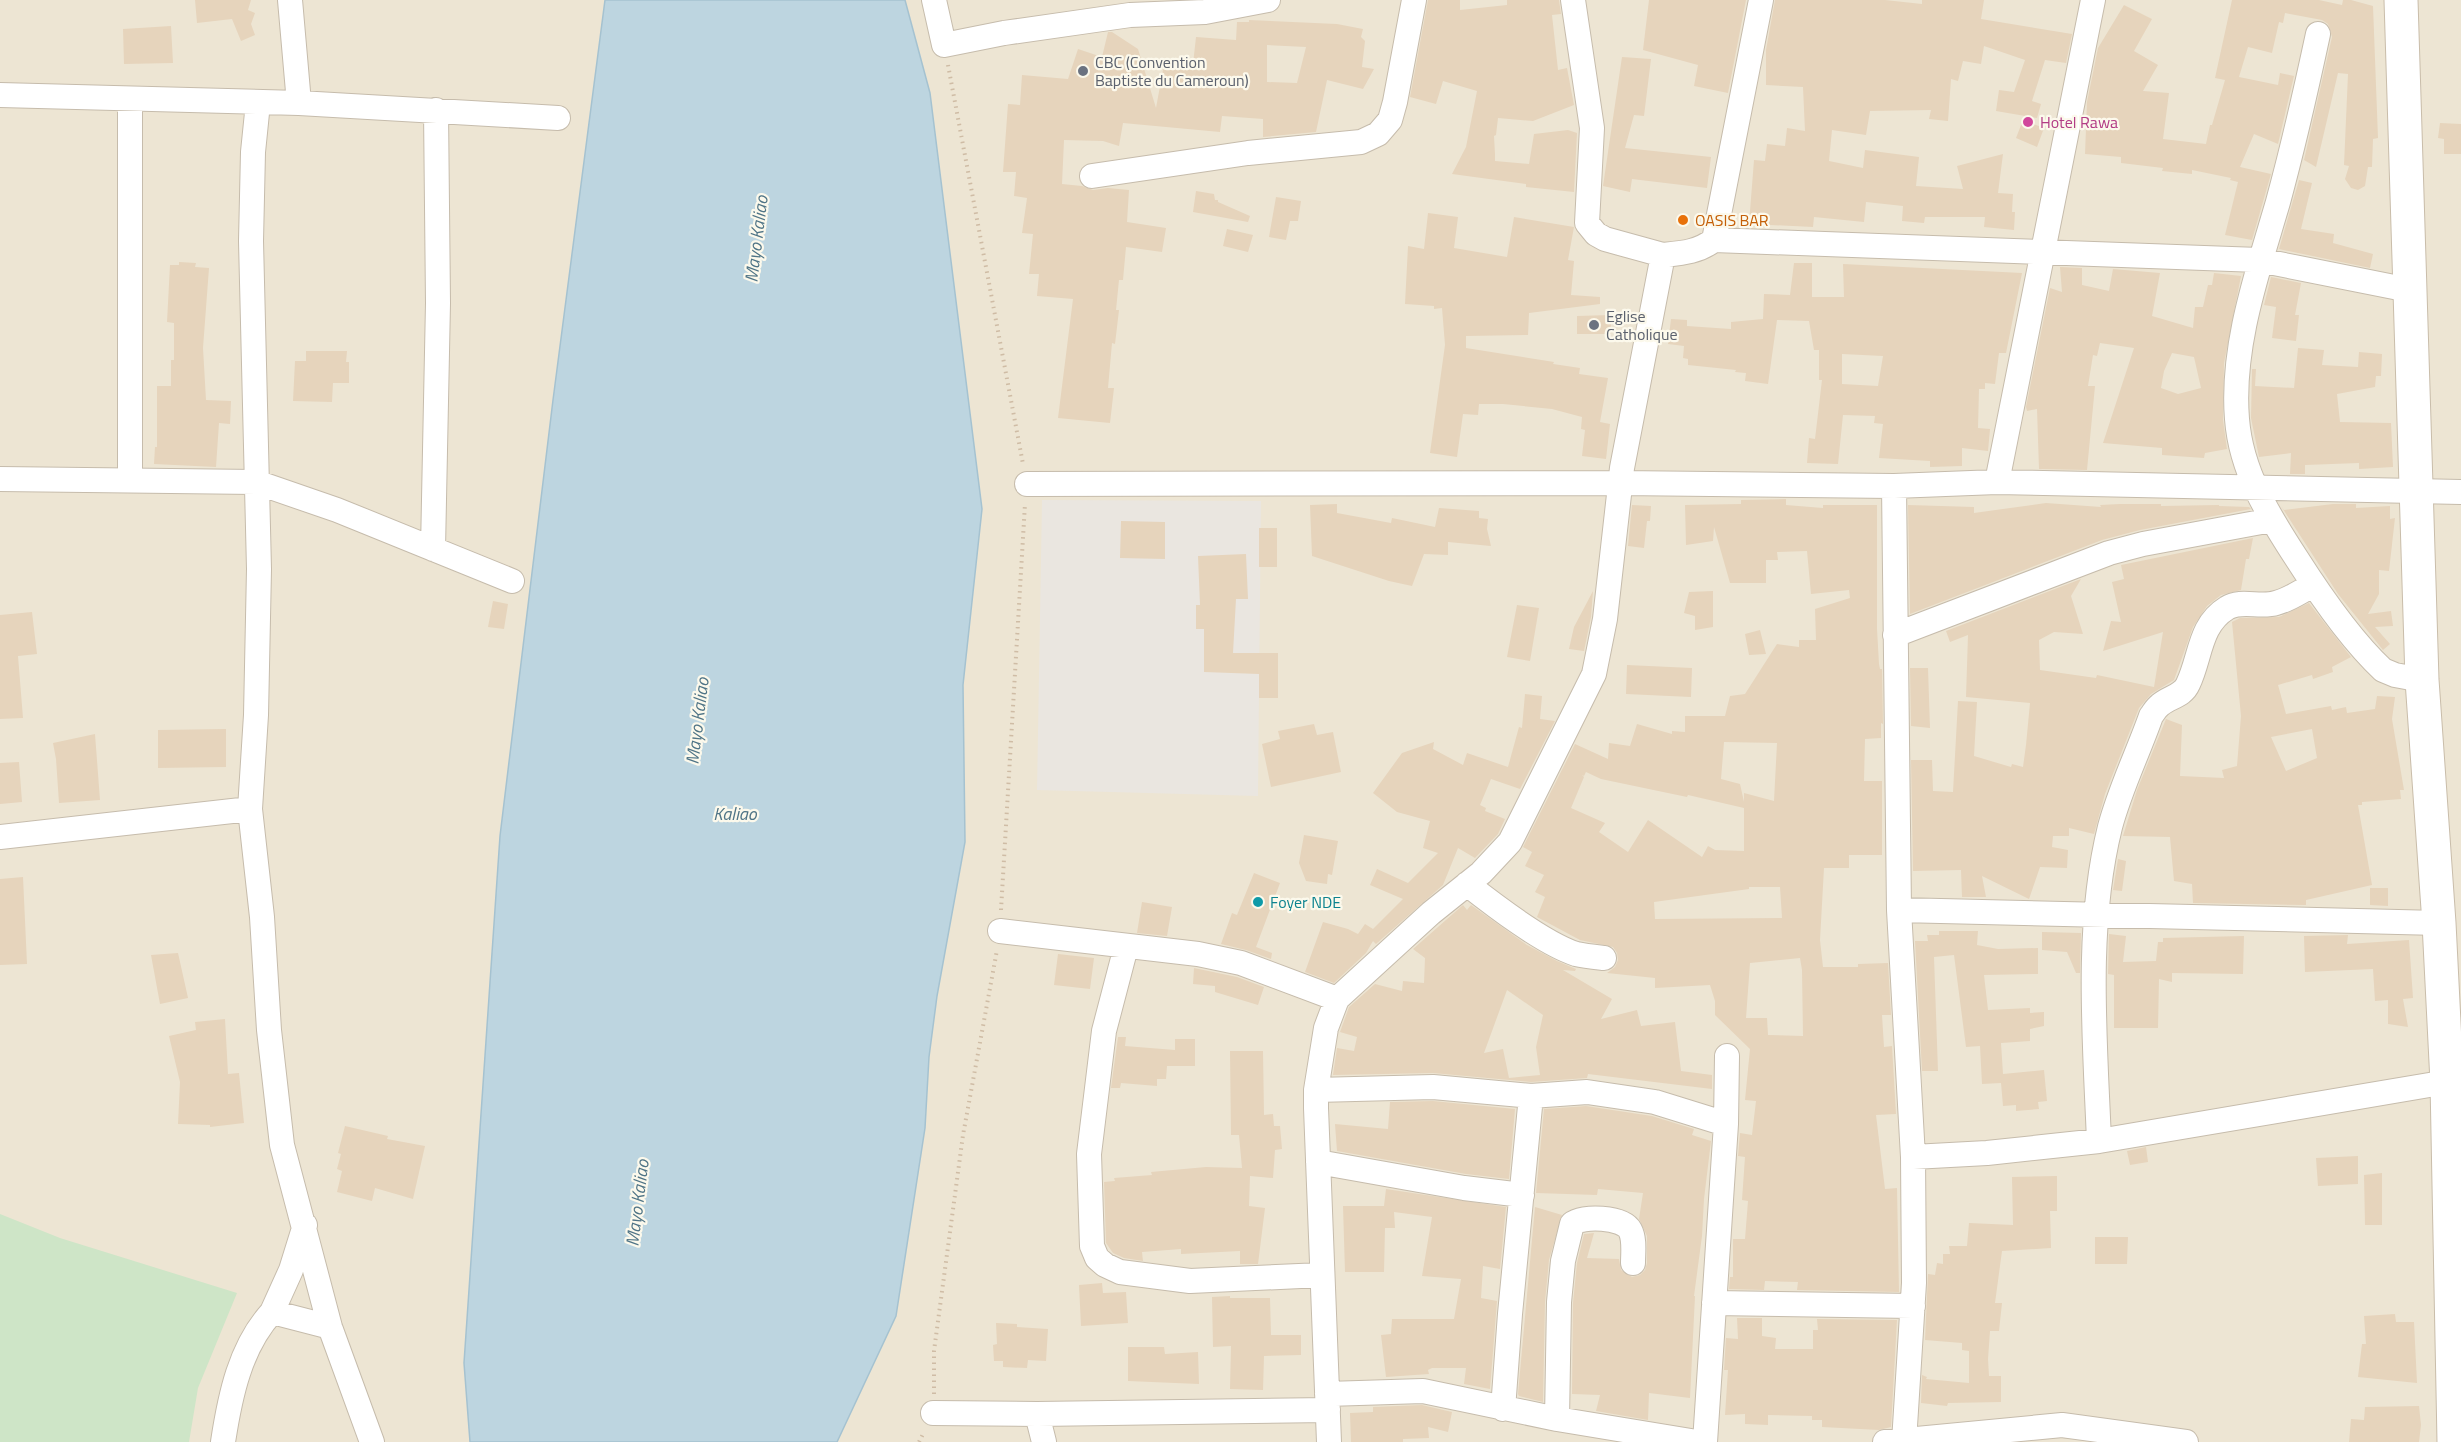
<svg xmlns="http://www.w3.org/2000/svg" width="2461" height="1442" font-family="'Titillium Web',sans-serif">
  <style>
    .residential { fill: #ede5d3 }
    .industrial { fill: #eae6e0 }
    .green { fill: #cee5c7 }
    .water { fill: #bdd5e0; stroke: #a5c2d0; stroke-width: 1.5 }
    .building { fill: #e6d4bc; fill-rule: evenodd }
    .lines { fill: none; stroke-linecap: round; stroke-linejoin: round }
    .street-casing { stroke: #c6bcac; stroke-width: 26 }
    .secondary-casing { stroke: #c9bdaa; stroke-width: 35 }
    .path { stroke: #cfbca5; stroke-width: 4; stroke-dasharray: 1.5 4.5; stroke-linecap: butt }
    .street { stroke: #fff; stroke-width: 24 }
    .secondary { stroke: #fff; stroke-width: 33 }
    .worship-dot { fill: #6b7280; stroke: #fcf9ec; stroke-width: 2 }
    .hotel-dot { fill: #d1479c; stroke: #fcf9ec; stroke-width: 2 }
    .food-dot { fill: #e8710a; stroke: #fcf9ec; stroke-width: 2 }
    .culture-dot { fill: #0f9aa8; stroke: #fcf9ec; stroke-width: 2 }
    .labels { text-anchor: middle; dominant-baseline: central; stroke-width: 4.5; stroke-linejoin: round; paint-order: stroke }
    .worship-label { font-size: 16px; fill: #5b616d; stroke: #fcf9ec; text-anchor: start }
    .hotel-label { font-size: 16px; fill: #b23c85; stroke: #fcf9ec; text-anchor: start }
    .food-label { font-size: 16px; fill: #c56008; stroke: #fcf9ec; text-anchor: start }
    .culture-label { font-size: 16px; fill: #0d838f; stroke: #fcf9ec; text-anchor: start }
    .water-label { font-size: 18px; font-style: italic; fill: #4f7486; stroke: #fcf9ec }
  </style>
  <rect width="100%" height="100%" fill="#f9f5e6"/>
  <path class="residential" d="M0 0H605L553 400 500 836 464 1363 470 1442H0Z
    M905 0H2461V1442H837L896 1316 925 1128 929 1057 937 996 965 842 963 685 982 509 930 93Z"/>
  <path class="industrial" d="M1042 500 1261 501 1258 796 1037 790Z"/>
  <path class="green" d="M0 1214 60 1238 237 1293 198 1388 189 1442H0Z"/>
  <path class="water" d="M605 0H905L930 93 982 509 963 685 965 842 937 996 929 1057 925 1128 896 1316 837 1442H470L464 1363 500 836 553 400Z"/>
  <path class="building" d="M195 0H251L248 10 255 13 251 24 255 35 241 41 232 19 197 23Z
    M1428 0H1460V10L1507 5V0H1559L1561 14 1552 15 1558 70 1567 68 1574 105 1533 121 1498 118 1496 135 1494 136 1495 154V161L1529 164 1534 134 1568 130 1577 133 1574 192 1526 187V184L1452 174 1466 147 1477 91 1443 81 1436 104 1410 97Z
    M1649 0H1746L1728 93 1694 86 1698 65 1643 50Z
    M1775 0H1885L1922 4V0H1984L1981 19 2072 34 2066 63 2045 60 2032 101 2041 104 2037 118 1996 111 1999 90 2014 92 2025 60 1984 46 1981 64 1963 61 1958 81 1951 79 1948 121 1929 119 1931 110 1870 111 1866 135 1832 130 1829 161 1863 168 1865 150 1919 157 1916 186 1963 189 1957 166 2003 154 1998 193 2013 194 2012 212H2015L2014 230 1984 227 1985 217H1925L1924 223 1902 221 1903 206 1866 202 1864 222 1814 217 1813 227 1749 224 1754 160 1765 161 1767 144 1785 146 1787 128 1805 131 1803 87 1766 85V50Z
    M2232 0H2319L2342 5 2343 0H2351L2373 6 2378 138 2373 139 2372 167H2368L2365 186 2358 190 2351 188 2345 179 2349 166 2344 165 2348 74 2338 73 2316 167 2304 160 2332 37 2328 24 2322 20 2285 13 2283 23 2279 22 2272 53 2248 47 2239 77 2278 85 2280 73 2294 76 2278 144 2254 134 2240 167 2271 174 2252 240 2225 235 2238 182 2230 180 2231 178 2192 170V174L2162 171 2163 168 2121 163V157L2085 154 2087 102 2098 48 2124 5 2152 19 2134 51 2158 65 2143 91 2169 93 2163 139 2206 144 2210 125H2212L2225 80 2215 78Z
    M1249 20 1337 24 1363 29 1361 37 1365 41 1362 67 1374 69 1363 89 1327 80 1316 132 1263 137V119L1222 116 1220 132 1123 123 1119 146 1103 141 1064 140 1062 184 1082 186 1093 190 1108 188 1129 190 1127 222 1166 228 1162 252 1126 247 1123 280H1119L1116 310H1119L1115 344 1112 343 1108 388H1114L1110 423 1058 418 1073 299 1037 296 1039 274H1029L1033 234 1022 233 1027 198 1014 196 1016 172H1003L1008 104 1020 105 1022 75 1068 79 1078 49 1102 57 1108 32H1112L1138 49 1156 108 1165 59 1193 64 1196 37 1236 40 1237 22H1249ZM1267 45 1306 47 1297 83 1267 82Z
    M171 26 173 63 124 64 123 29Z
    M1622 57 1651 59 1644 116 1634 115 1625 148 1711 157 1707 188 1632 179 1630 192 1603 186Z
    M2023 120 2044 128 2037 147 2016 138Z
    M2440 123 2461 124V154H2444V139L2438 138Z
    M2299 180 2312 183 2301 229 2334 234 2333 243 2373 254 2370 268 2279 249Z
    M1196 191 1214 194 1215 200H1218V202L1250 216 1248 222 1193 212Z
    M1276 197 1301 201 1298 221H1290L1286 240 1269 237Z
    M1428 213 1458 217 1454 248 1507 257 1514 217 1574 227 1568 260 1574 261 1571 295 1600 297V304L1529 313 1528 335 1466 336V348L1554 362 1553 364 1580 368 1579 374 1608 378 1600 422 1610 424 1606 459 1582 456 1585 430 1581 429 1582 417 1552 409 1503 404H1479L1478 415 1463 414 1457 457 1430 453 1445 345 1442 308 1434 309V306L1405 304 1408 246 1424 249Z
    M1227 229 1253 235 1248 252 1223 246Z
    M179 262 196 263 195 267 209 268 203 348 206 400 231 401 230 424 219 423 216 467 154 464 155 447H157V386H171V360H174V323L167 322 170 265H179Z
    M1794 263H1812V297H1844L1843 264 2022 273 2006 353H1999L1995 384 1985 383V389H1979L1978 428 1990 429 1988 451 1962 448V466L1930 467V461L1879 458 1883 424 1874 423 1875 416 1843 415 1838 464 1807 463 1809 438 1815 439 1822 380H1819V350H1814L1809 321 1777 320 1768 384 1745 381 1746 373 1735 372 1736 370 1688 365V359L1683 358 1684 346 1668 344 1671 319 1687 320V326L1731 329V322L1763 319 1764 294 1790 295ZM1842 354 1883 356 1878 386 1842 384Z
    M2060 267 2082 268V285L2109 291 2113 269 2160 273 2152 316 2193 328 2195 307H2203L2208 285H2212L2214 273 2241 276 2224 363 2223 420 2227 449 2205 453 2204 458 2162 455V448L2103 443 2134 348 2100 343 2097 356 2093 355 2088 386H2095L2087 470 2039 469 2037 409 2027 411 2026 407 2050 288 2062 292ZM2172 353 2194 357 2201 388 2178 394 2161 388 2164 371Z
    M2271 277 2301 283 2295 315H2299L2296 341 2272 338 2276 307 2264 305Z
    M1611 315V334H1577V316Z
    M2298 348 2324 350 2322 365 2358 367 2359 352 2382 354 2381 376H2376L2375 387 2337 394 2340 422 2391 423 2393 467 2359 469V463L2305 465V474H2290L2291 453 2259 457 2251 418 2252 369H2256L2255 386 2294 388Z
    M306 351H347L346 362H349V383H333L332 402 293 401 295 361H306Z
    M1786 499V505L1823 508V505H1877V629L1879 664 1880 669H1882L1883 724 1881 723V738L1865 739 1864 781H1882V855H1849V868H1824L1820 940 1823 967H1858V964L1888 963 1891 1015H1882L1884 1047 1892 1046 1896 1114 1876 1115 1885 1189 1897 1188 1899 1292 1797 1290 1798 1282 1765 1281 1764 1290 1729 1289 1730 1277H1733V1239H1745L1748 1201 1742 1200 1745 1157 1738 1156 1740 1133 1752 1135 1756 1101 1745 1100 1750 1049 1715 1015V1001L1710 985 1655 988V978L1607 973 1615 967 1618 960 1617 953 1613 947 1580 940 1537 917 1545 897 1535 892 1544 875 1525 866 1532 852 1523 847 1575 744 1608 759 1609 743 1630 746 1637 724 1672 734V731L1685 732V716H1725L1730 696 1745 694 1777 644 1799 647V640H1816L1815 609 1850 598 1849 590 1811 594 1807 551 1777 552 1778 560H1766V583H1730L1714 527 1713 541 1686 545 1685 505 1741 504V500ZM1724 742 1777 743 1774 801 1744 793V802L1740 784 1721 779ZM1586 772 1601 779 1687 797 1688 795 1744 808V851L1715 850 1708 846 1702 857 1648 820 1628 852 1599 832 1605 823 1571 808 1584 777 1582 775 1584 776ZM1749 887H1780L1782 918 1655 919 1654 902 1749 889ZM1800 958 1802 970 1803 1036 1768 1035 1767 1018H1746L1750 963Z
    M2046 503 2101 507 2100 505 2120 504H2161V506L2219 505V506L2249 507 2251 509 2140 530 2102 540 1910 614 1908 505 1974 507V513Z
    M1337 504V513L1391 523 1392 518 1435 527 1439 508 1479 511V518L1488 519 1487 529 1491 546 1448 542V555L1424 554 1412 586 1389 581 1312 556 1310 505Z
    M2333 504H2356V508L2390 506V519L2395 518 2389 571 2379 570V594L2368 614 2391 611 2393 626 2375 627 2390 644 2383 650 2338 594 2281 506 2284 510Z
    M1632 505 1651 506 1650 521H1647L1644 548 1628 546Z
    M1121 521 1165 522V559L1120 558Z
    M1259 528H1277V567H1259Z
    M2253 538 2249 559H2246L2241 590 2221 595 2207 606 2193 627 2174 680 2151 694 2139 708 2105 794 2094 834 2069 828V836H2053L2052 847 2068 850 2067 868 2040 867 2029 899 1982 876 1986 897H1962L1961 870 1913 871 1911 760H1932L1933 791 1953 792 1958 701 1977 702 1974 756 2011 767 2012 764 2023 767 2026 745 2030 703 1966 697 1968 635 1950 642 1946 631 2081 579 2071 596 2083 634 2054 632 2039 640 2040 670 2096 678 2097 675 2154 687 2163 632 2103 651 2111 621 2121 622 2112 582 2124 579 2121 565Z
    M1246 554 1248 599H1236L1233 653H1278V698H1259V674L1204 672V629H1196V605H1200L1198 556Z
    M1593 591 1591 617 1584 651 1569 649 1574 627Z
    M1713 591V627L1695 630V616L1684 613 1689 592Z
    M493 601 508 604 504 629 488 627Z
    M2309 603 2351 657 2332 667 2333 672 2313 679 2312 675 2278 685 2286 714 2331 706 2332 710 2346 707 2347 713 2375 709 2377 696 2395 697 2392 719 2404 790H2400L2401 799 2362 802V805H2358L2372 885 2306 900V905L2193 903 2192 884 2174 881 2170 837 2123 836 2137 790 2166 719 2182 725 2180 776 2224 778 2222 770 2237 766 2241 716 2232 622 2240 618 2279 617ZM2312 729 2317 758 2286 771 2271 737Z
    M1517 605 1539 608 1530 661 1507 657Z
    M32 612 37 654 18 656 23 718 0 719V615Z
    M1760 630 1766 654 1749 655 1745 634Z
    M1627 665 1692 668 1691 697 1626 694Z
    M1910 668H1928L1930 728 1911 726Z
    M1525 694 1542 696 1540 719 1555 721 1520 789 1491 779 1480 805 1486 808 1485 811 1505 819 1498 834 1475 858 1458 848 1443 885 1376 944 1373 941 1366 953 1334 983 1305 972 1323 922 1348 929 1358 934 1365 924 1373 929 1403 899 1370 885 1377 869 1408 883 1438 853 1423 848 1430 821 1397 812 1373 793 1402 753 1434 742 1433 749 1463 765 1467 753 1508 767 1519 727 1522 728Z
    M1314 724 1317 735 1333 732 1341 772 1271 787 1262 744 1280 739 1278 731Z
    M226 729V767L158 768V730Z
    M95 734 100 800 59 803 56 759 53 743Z
    M19 762 22 802 0 804V763Z
    M1304 835 1338 841 1332 875 1328 874 1327 884 1306 881 1299 863Z
    M2118 859 2126 861 2122 891 2113 890Z
    M1254 873 1280 883 1256 947 1272 953 1271 959 1246 950 1221 944 1232 913 1237 915Z
    M23 877 27 964 0 965V879Z
    M2370 888H2388V906L2370 905Z
    M1142 902 1172 907 1167 936 1137 933Z
    M1463 905 1467 910 1471 905 1527 945 1557 961 1576 969 1575 971 1563 970 1612 999 1601 1019 1637 1010 1641 1026 1675 1022 1681 1071 1712 1075V1089L1588 1074 1587 1078 1531 1082 1433 1073 1333 1075 1337 1048 1354 1051 1357 1037 1340 1032 1349 1007 1375 984 1402 991 1403 981 1424 983 1425 958 1413 949ZM1507 990 1543 1015 1536 1047 1540 1075 1509 1078 1503 1049 1484 1053Z
    M1939 931H1978L1977 945 1998 949 2038 948V974L1984 975 1988 1010 2030 1008V1013L2044 1012V1026L2030 1029V1041L2001 1043 2003 1074 2044 1070 2047 1101 2038 1102 2039 1109 2016 1111V1105L2003 1106 2001 1083 1982 1084 1980 1046 1966 1047 1954 955 1934 957 1938 1071H1922L1915 941H1928L1927 935H1939Z
    M2042 932 2081 933 2080 973H2076L2067 952 2042 950Z
    M2109 934 2126 936 2123 962 2156 961 2158 942H2163V938L2244 936 2243 974 2172 973V982L2159 979 2158 1028H2114V975L2108 974Z
    M2348 935 2347 944 2409 940 2413 998 2403 999 2408 1027 2388 1024V1000L2375 1001 2373 969 2305 972 2304 936Z
    M178 953 188 998 160 1004 151 955Z
    M1058 954 1094 958 1090 989 1054 985Z
    M1194 968 1237 977 1264 987 1258 1005 1215 992V986L1193 984Z
    M225 1019 228 1074 239 1073 244 1123 210 1127V1125L178 1124 180 1082 169 1036 196 1030 195 1022Z
    M1118 1037H1126L1125 1046 1175 1050V1039H1195V1066H1167L1166 1079H1157V1086L1121 1083 1120 1088H1111Z
    M1230 1051H1263L1264 1115 1273 1114 1274 1126H1280L1282 1149 1275 1150 1273 1178 1250 1176 1249 1206 1265 1208 1258 1264H1240V1251L1181 1254V1249L1142 1252 1143 1261 1124 1258 1113 1253 1106 1243 1104 1182 1115 1181 1114 1178 1152 1175 1151 1172 1206 1167 1242 1168 1239 1135H1231Z
    M1433 1101 1515 1109 1509 1179 1466 1174 1337 1151 1335 1124 1388 1129 1390 1102Z
    M1586 1106 1652 1116 1694 1129 1692 1135 1711 1141 1704 1199 1702 1236 1694 1296H1695L1690 1398 1649 1393 1648 1420 1596 1411 1600 1395 1572 1394 1573 1303 1577 1263 1584 1234 1594 1233 1587 1258 1619 1259 1621 1270 1632 1277 1640 1275 1645 1270 1647 1263V1236L1639 1219 1643 1193 1598 1189 1597 1195 1536 1193 1544 1109Z
    M345 1126 388 1136 387 1139 425 1146 413 1199 375 1188 372 1201 337 1192 342 1171 337 1169 341 1154 338 1153Z
    M2146 1147 2148 1162 2130 1165 2127 1151Z
    M2358 1156V1184L2318 1186 2316 1158Z
    M2382 1173V1225H2365L2364 1175Z
    M2057 1176V1211H2050L2051 1248 2002 1251 1995 1303H2002L1999 1331H1990L1988 1359 1989 1376H2001V1402L1948 1403 1947 1406 1921 1403 1922 1375 1927 1377 1926 1379 1969 1383V1351L1962 1350V1343L1925 1340 1928 1274 1935 1275 1937 1263 1943 1264V1254H1950L1949 1246H1967L1969 1223 2013 1225 2012 1177Z
    M1386 1189 1506 1207 1500 1269 1483 1266 1481 1298 1497 1301 1490 1389 1464 1384 1466 1368H1432L1428 1370 1429 1374 1386 1377 1381 1335 1391 1334 1392 1319H1454L1461 1279 1422 1276 1432 1217 1394 1212 1395 1228H1385L1384 1272H1345L1343 1206H1384Z
    M1535 1207 1562 1215 1549 1260 1545 1302 1543 1402 1519 1396 1518 1394Z
    M2095 1237H2128L2127 1264H2095Z
    M1102 1283 1103 1293 1126 1292 1128 1323 1081 1326 1079 1285Z
    M1230 1296V1298H1270L1271 1335H1301V1355L1264 1356 1263 1390 1230 1389 1231 1346 1213 1347 1212 1297Z
    M2395 1314 2396 1322H2414L2417 1383 2358 1377 2362 1344H2366L2364 1316Z
    M1737 1318H1762V1336L1776 1338 1775 1349H1813V1330H1818L1817 1319 1897 1320 1891 1427 1879 1430 1822 1427V1420H1812V1416L1768 1415V1425L1745 1424V1414L1725 1415 1728 1370H1724L1726 1338 1738 1339Z
    M996 1323 1017 1324V1327L1048 1329 1046 1361 1028 1360 1027 1368 1003 1367V1361H994L993 1345 997 1344Z
    M1128 1347H1164L1165 1354 1198 1352 1199 1384 1128 1381Z
    M1422 1405 1452 1412 1448 1432 1428 1427 1429 1438 1403 1439V1442H1351L1350 1413 1373 1412V1407Z
    M2419 1406 2421 1425 2419 1442H2349L2351 1419 2364 1420 2365 1407Z"/>
  <g class="lines">
    <defs>
      <path id="street" d="M290 0 299 103
        M934 0 944 45 1004 33 1130 15 1205 12 1268 0
        M1573 0 1592 128 1587 223 1596 234 1605 239 1663 255
        M2318 34C2306 90 2293 147 2278 202 2258 271 2231 346 2237 419 2241 472 2269 516 2297 559 2320 595 2352 641 2383 670L2395 675 2422 680
        M0 95 299 103 558 118
        M258 103 253 152 251 241 259 569 256 715 250 809 262 917 269 1030 282 1145 330 1327 372 1442
        M1092 176 1248 153 1361 142 1378 134 1390 120 1395 102 1414 0
        M1714 240 1761 0
        M0 479 256 482 337 510 512 581
        M130 480V99
        M1997 482 2093 0
        M1027 484 1620 483 1894 486 1997 482 2461 492
        M1894 486 1899 910 1913 1157 1914 1283 1904 1442
        M433 549 438 303 436 110
        M1895 635 2109 553 2143 544 2272 520
        M0 837 250 809
        M1467 884C1495 906 1543 943 1576 954 1585 956 1595 957 1604 958
        M1899 910 2439 923
        M1000 931 1198 954 1241 963 1337 999
        M1126 947 1104 1031 1089 1154 1092 1246 1097 1258 1105 1265 1120 1272 1190 1281 1322 1275
        M1316 1090 1433 1087 1531 1096 1587 1092 1655 1102 1726 1124
        M2099 1141C2095 1040 2085 927 2110 827 2120 789 2138 753 2151 716 2154 712 2156 708 2160 705 2169 697 2183 696 2188 684 2201 657 2199 625 2227 608 2241 599 2260 608 2276 603 2289 600 2301 591 2313 585
        M1913 1157 1987 1153 2099 1141 2447 1082
        M1318 1162 1464 1188 1522 1195
        M1714 1303 1913 1306
        M272 1312 291 1270 305 1225
        M1327 1394 1423 1391 1557 1419 1697 1442
        M1503 1409 1510 1314 1531 1096
        M933 1413 1037 1414 1328 1410
        M1037 1414 1044 1442
        M1557 1419 1559 1302 1563 1261 1572 1224C1582 1215 1623 1217 1630 1230 1635 1239 1633 1253 1633 1263
        M223 1442C230 1396 240 1347 272 1312L330 1327
        M1329 1442 1316 1108V1090L1326 1028 1337 999 1431 913 1481 873 1510 842 1594 674 1605 619 1622 468 1663 255C1683 253 1698 252 1714 240L2259 260 2409 290
        M1705 1442 1726 1124 1727 1056
        M1885 1442 2062 1425 2186 1442"/>
      <path id="secondary" d="M2401 0 2422 680 2439 923 2447 1082 2454 1442"/>
    </defs>
    <use href="#street" class="street-casing"/>
    <use href="#secondary" class="secondary-casing"/>
    <path class="path" d="M948 65 1023 464
      M1001 910 1025 504
      M934 1394V1351L963 1135 997 950
      M919 1442 924 1432"/>
    <use href="#street" class="street"/>
    <use href="#secondary" class="secondary"/>
  </g>
  <g class="worship-dot">
    <circle cx="1083" cy="71" r="6"/>
    <circle cx="1594" cy="325" r="6"/>
  </g>
  <circle class="hotel-dot" cx="2028" cy="122" r="6"/>
  <circle class="food-dot" cx="1683" cy="220" r="6"/>
  <circle class="culture-dot" cx="1258" cy="902" r="6"/>
  <g class="labels">
    <g class="worship-label">
      <text x="1095" y="62">CBC (Convention<tspan x="1095" dy="18">Baptiste du Cameroun)</tspan></text>
      <text x="1606" y="316">Eglise<tspan x="1606" dy="18">Catholique</tspan></text>
    </g>
    <g class="hotel-label">
      <text x="2040" y="122">Hotel Rawa</text>
    </g>
    <g class="food-label">
      <text x="1695" y="220">OASIS BAR</text>
    </g>
    <g class="culture-label">
      <text x="1270" y="902">Foyer NDE</text>
    </g>
    <g class="water-label">
      <text transform="translate(756 239) rotate(-83)">Mayo Kaliao</text>
      <text transform="translate(697 721) rotate(-83)">Mayo Kaliao</text>
      <text x="735" y="813">Kaliao</text>
      <text transform="translate(637 1203) rotate(-83)">Mayo Kaliao</text>
    </g>
  </g>
</svg>
